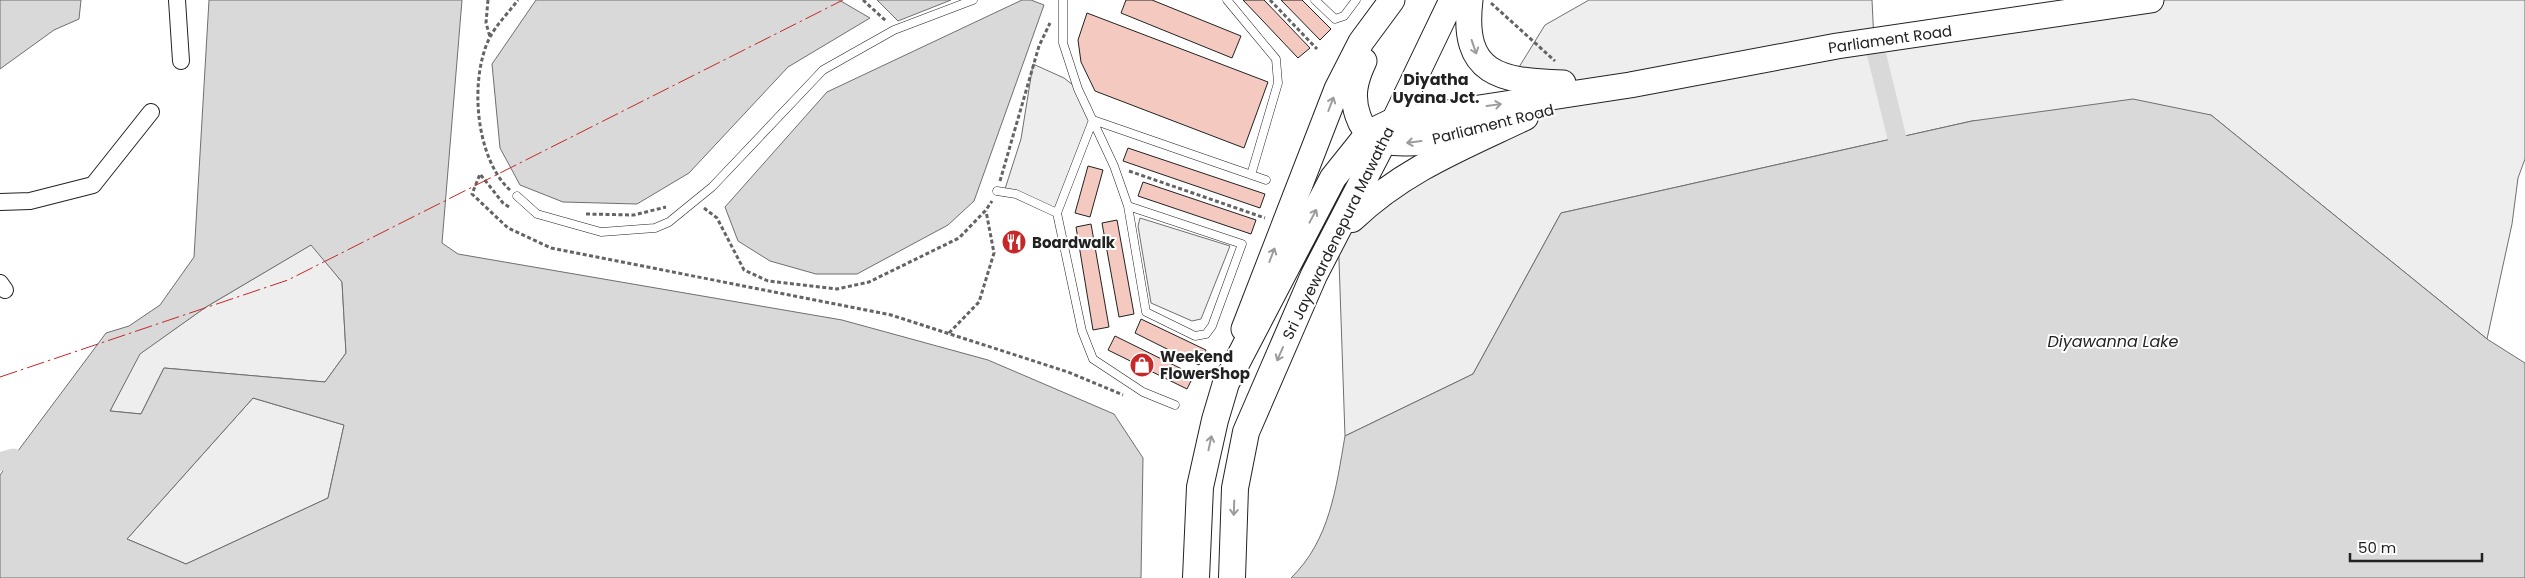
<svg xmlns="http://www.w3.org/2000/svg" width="2525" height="578" font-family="Poppins,sans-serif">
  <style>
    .green { fill: #eee; stroke: #6f6f6f }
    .parking { fill: #ededed; stroke: #6f6f6f }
    .water { fill: #d9d9d9; stroke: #6f6f6f; fill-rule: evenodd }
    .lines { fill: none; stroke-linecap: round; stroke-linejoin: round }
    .canal { stroke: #d9d9d9; stroke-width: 19 }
    .building { fill: #f3c9c0; stroke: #222 }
    .service-casing { stroke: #222; stroke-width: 9 }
    .minor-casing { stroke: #222; stroke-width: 18 }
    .primary-casing { stroke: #222; stroke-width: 27 }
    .trunk-casing { stroke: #222; stroke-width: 28 }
    .path { stroke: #646464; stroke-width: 3; stroke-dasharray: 4 2.5; stroke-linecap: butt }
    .service { stroke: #fff; stroke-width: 8 }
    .minor { stroke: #fff; stroke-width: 16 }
    .primary { stroke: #fff; stroke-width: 25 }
    .trunk { stroke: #fff; stroke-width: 26 }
    .power { stroke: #c62828; stroke-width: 1; stroke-dasharray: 18 4 2.5 4; stroke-linecap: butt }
    .oneway { stroke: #9c9c9c }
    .labels { text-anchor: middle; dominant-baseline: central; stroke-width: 4; stroke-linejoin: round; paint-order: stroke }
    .street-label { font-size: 15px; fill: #222; stroke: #fff }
    .poi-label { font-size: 15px; font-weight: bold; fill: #222; stroke: #fff; text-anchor: start }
    .neighbourhood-label { font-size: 16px; font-weight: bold; fill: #222; stroke: #fff }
    .water-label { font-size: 16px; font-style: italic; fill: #222; stroke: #fff }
  </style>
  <rect width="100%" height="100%" fill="#fff"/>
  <path class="green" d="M1589 0H1872L1874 42 2151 0H2525V159L2518 178 2512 224 2487 339 2211 115 1972 121 1561 213 1473 374 1345 436 1338 231 1525 117 1628 86 1511 80 1545 25Z
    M1140 218 1230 246 1201 319 1192 321 1151 303 1138 226Z
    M312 244 342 282 346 353 325 382 164 368 141 414 110 411 139 354 206 307Z
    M253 398 344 425 328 498 186 564 127 539Z"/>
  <path class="parking" d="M1033 64 1064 78 1078 89 1093 120 1057 213 1004 192 1021 139Z"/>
  <path class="water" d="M0 0H81L79 19 54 30 0 69Z
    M209 0H462L442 243 458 254 842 320 988 360 1114 414 1143 458 1141 578H0V475L106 333 129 326 160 305 194 257ZM311 245 342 282 346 353 325 382 164 368 141 414 110 411 140 354 206 307ZM253 398 344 425 328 498 186 564 127 539Z
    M536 0H839L870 18 788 67 689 173 637 204 563 202 520 185 500 148 492 64Z
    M877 0H951L898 21Z
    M1022 0H1031L1044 5 974 201 948 225 857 274H816L770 261 738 241 725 207 827 92Z
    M2133 99 2211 115 2487 339 2525 363V578H1291C1330 540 1336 488 1345 436L1473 374 1561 213 1972 121Z"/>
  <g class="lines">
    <path class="canal" d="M1874 44 1897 138
      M0 462 13 458"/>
  </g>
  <path class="building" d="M1126 0H1152L1241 36 1232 58 1121 13Z
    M1243 0H1264L1310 48 1298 58Z
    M1281 0H1302L1331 29 1320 40Z
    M1087 13 1268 82 1244 148 1095 91 1081 62 1078 40Z
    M1128 148 1265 194 1260 208 1123 161Z
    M1088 166 1103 170 1090 217 1075 213Z
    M1143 182 1256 220 1251 234 1138 196Z
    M1117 220 1134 314 1119 317 1102 223Z
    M1091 224 1109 327 1093 330 1076 227Z
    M1141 319 1206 350 1199 365 1135 333Z
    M1115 336 1194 375 1187 389 1108 350Z"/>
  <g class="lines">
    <defs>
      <path id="service" d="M1063 0V43L1078 89 1114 166 1128 206 1146 312 1195 336 1206 334 1212 326 1242 244 1128 206
        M1227 0 1276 59 1278 83 1251 175
        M1315 0 1335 19 1344 16 1356 0
        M1093 120 1057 213 1082 331 1093 359 1143 392 1175 405
        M1093 120 1266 180
        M997 191 1016 194 1057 213
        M517 196 537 214 601 232 655 228 669 222 712 187 823 70 894 30 973 0"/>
      <path id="minor" d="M177 0 181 61
        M0 202 30 201 93 185 151 112
        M0 283 5 290"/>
      <path id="primary" d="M1470 0C1461 75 1500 81 1563 83
        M1364 61C1355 80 1351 96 1358 116 1374 166 1458 133 1493 125
        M1394 121 1630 85 1837 46 2151 0
        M1394 121 1452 0
        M1244 329 1337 89 1361 42 1392 0"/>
      <path id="trunk" d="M1352 219C1403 170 1462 147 1525 117
        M1196 578 1200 487 1215 420 1226 383 1333 178 1369 133 1394 121
        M1232 578 1235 488 1246 432 1314 275 1394 121"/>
    </defs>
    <use href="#service" class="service-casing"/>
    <use href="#minor" class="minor-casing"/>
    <use href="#primary" class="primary-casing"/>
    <use href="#trunk" class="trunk-casing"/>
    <path class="path" d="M488 0 486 23 490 37
      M863 0 886 21
      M1270 0 1317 49
      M1491 3 1555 61
      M1129 171 1265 218
      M1000 181 1039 46 1050 23
      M510 190C475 158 469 78 490 37 497 24 509 12 518 0
      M509 207 503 203 480 174 472 194 508 228 551 248 891 315 1068 372 1123 395
      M704 208 717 218 744 270 768 281 837 289 869 282 959 238 986 210 992 201
      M586 214 634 215 666 207
      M949 333 979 302 994 253 986 211"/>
    <use href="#service" class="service"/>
    <use href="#minor" class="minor"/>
    <use href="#primary" class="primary"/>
    <use href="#trunk" class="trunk"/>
    <path class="power" d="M0 377 288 280 843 0"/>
  </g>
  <defs><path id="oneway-shaft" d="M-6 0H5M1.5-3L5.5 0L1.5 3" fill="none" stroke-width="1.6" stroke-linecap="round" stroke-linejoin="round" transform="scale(1.25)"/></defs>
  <g class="oneway">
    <use href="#oneway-shaft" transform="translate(1474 47) rotate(71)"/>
    <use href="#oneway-shaft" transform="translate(1331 104) rotate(-69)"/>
    <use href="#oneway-shaft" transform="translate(1494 105) rotate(-8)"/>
    <use href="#oneway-shaft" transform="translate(1414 142) rotate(173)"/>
    <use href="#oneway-shaft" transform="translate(1313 216) rotate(-62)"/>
    <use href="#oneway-shaft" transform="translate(1272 255) rotate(-69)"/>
    <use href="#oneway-shaft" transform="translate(1280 354) rotate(114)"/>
    <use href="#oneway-shaft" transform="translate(1210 443) rotate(-78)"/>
    <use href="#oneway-shaft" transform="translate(1234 508) rotate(92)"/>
  </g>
  <defs>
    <symbol id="restaurant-disc" viewBox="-11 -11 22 22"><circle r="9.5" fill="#c62828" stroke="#fff"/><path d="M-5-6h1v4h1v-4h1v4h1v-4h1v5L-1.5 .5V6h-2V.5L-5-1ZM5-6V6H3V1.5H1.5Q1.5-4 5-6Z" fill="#fff"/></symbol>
    <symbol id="shop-disc" viewBox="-11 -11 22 22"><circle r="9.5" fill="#c62828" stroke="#fff"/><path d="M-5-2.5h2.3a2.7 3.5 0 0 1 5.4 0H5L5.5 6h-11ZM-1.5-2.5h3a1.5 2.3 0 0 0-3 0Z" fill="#fff"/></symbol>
  </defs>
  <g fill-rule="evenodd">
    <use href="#restaurant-disc" x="1000" y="228" width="28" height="28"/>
    <use href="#shop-disc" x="1128" y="351" width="28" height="28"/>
  </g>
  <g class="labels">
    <g class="street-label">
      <text transform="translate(1890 39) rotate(-8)">Parliament Road</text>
      <text transform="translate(1493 124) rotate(-14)">Parliament Road</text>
      <text transform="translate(1338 233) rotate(-64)">Sri Jayewardenepura Mawatha</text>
    </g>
    <g class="poi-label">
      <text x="1032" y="242">Boardwalk</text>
      <text x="1160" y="356">Weekend<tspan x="1160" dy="17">FlowerShop</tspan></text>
    </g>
    <g class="neighbourhood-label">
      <text x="1436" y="79">Diyatha<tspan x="1436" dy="18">Uyana Jct.</tspan></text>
    </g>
    <g class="water-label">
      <text x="2113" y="341">Diyawanna Lake</text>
    </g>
  </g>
  <path d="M2350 553v8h132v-8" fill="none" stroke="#222222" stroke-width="2.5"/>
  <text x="2358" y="553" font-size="15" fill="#222222" stroke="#ffffff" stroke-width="4" paint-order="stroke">50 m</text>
</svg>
